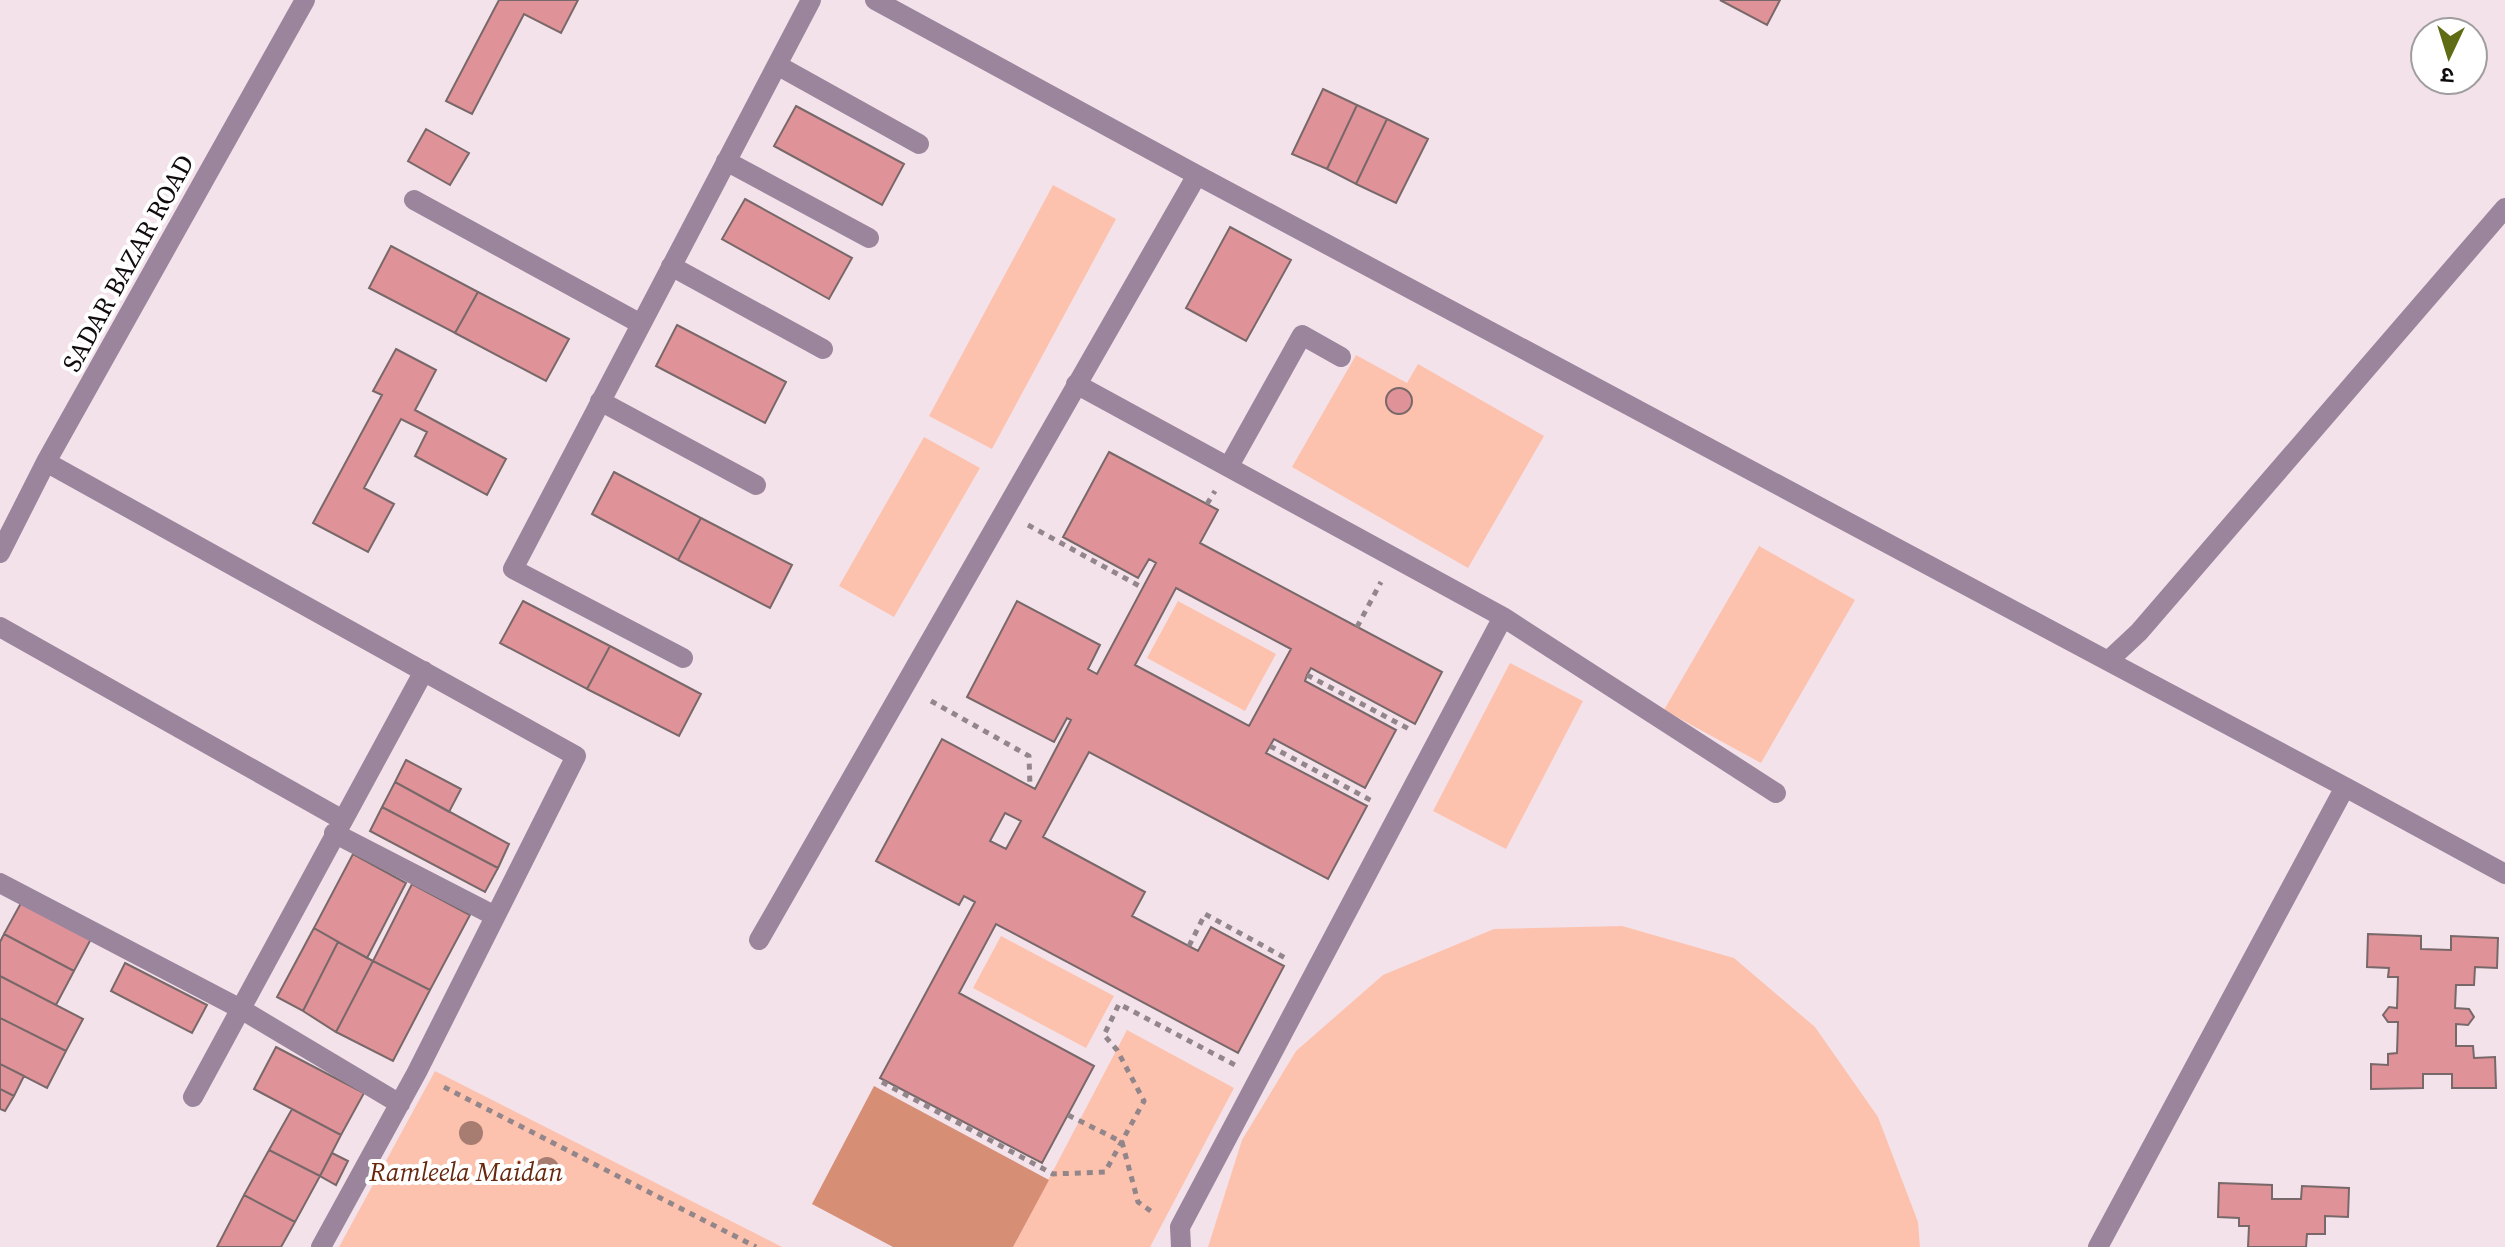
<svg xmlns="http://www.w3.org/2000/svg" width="2505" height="1247" font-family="'Source Serif 4','Noto Sans Devanagari',serif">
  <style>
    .green { fill: #fdc2ae }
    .forest { fill: #d68e75 }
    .building { fill: #df9298; stroke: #786869; stroke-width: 2; fill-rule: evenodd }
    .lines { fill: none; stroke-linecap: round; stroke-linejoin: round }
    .path { stroke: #92868b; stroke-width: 5; stroke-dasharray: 6 6; stroke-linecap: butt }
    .minor { stroke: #9a859d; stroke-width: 20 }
    .tree { fill: #a77c71 }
    .labels { text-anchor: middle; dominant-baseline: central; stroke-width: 8; stroke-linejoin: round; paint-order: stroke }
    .street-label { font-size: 26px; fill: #110b0e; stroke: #fff }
    .park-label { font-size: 26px; font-style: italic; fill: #68280e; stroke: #fff }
  </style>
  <rect width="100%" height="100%" fill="#f3e2ea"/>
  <path class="green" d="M1053 185 1116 219 992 449 929 416Z
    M1356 355 1407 383 1418 364 1544 436 1468 568 1292 467Z
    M924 437 980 468 894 617 839 586Z
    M1759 546 1855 600 1761 763 1664 710Z
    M1178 601 1276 654 1245 711 1147 658Z
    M1510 663 1583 701 1506 849 1433 811Z
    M1622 926 1734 958 1815 1027 1878 1117 1918 1222 1920 1247H1208L1242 1140 1296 1051 1383 975 1494 929Z
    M1001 936 1114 996 1086 1048 973 988Z
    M1127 1030 1234 1088 1150 1247H1013Z
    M435 1071 782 1247H339Z"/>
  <path class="forest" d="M874 1086 1049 1180 1013 1247H893L812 1204Z"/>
  <path class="building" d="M499 0H578L561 33 524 14 472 114 446 101Z
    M1720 0H1780L1767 25Z
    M1323 89 1357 105 1327 169 1292 154Z
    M1357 105 1387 119 1356 184 1327 169Z
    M796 106 904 164 882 205 774 146Z
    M1387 119 1428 139 1396 203 1356 184Z
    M426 129 469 153 450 185 408 161Z
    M745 199 852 258 829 299 722 239Z
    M1230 227 1291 260 1246 341 1186 308Z
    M391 246 478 292 455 333 369 288Z
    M478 292 569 339 546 381 455 333Z
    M677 325 786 382 765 423 656 366Z
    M396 349 436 370 415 410 506 459 487 495 415 456 427 432 401 419 364 488 394 504 368 552 313 523 382 395 373 391Z
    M1386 401a13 13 0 1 1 26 0a13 13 0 1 1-26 0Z
    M1109 452 1218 510 1200 543 1442 672 1415 724 1311 668 1307 675 1305 681 1396 730 1365 788 1274 739 1266 753 1367 806 1328 879 1089 752 1043 837 1145 892 1132 916 1198 951 1211 927 1284 966 1238 1053 996 924 959 993 1094 1066 1042 1163 880 1078 975 902 964 896 959 905 876 861 942 739 1035 789 1071 720 1067 718 1054 742 967 697 1017 601 1100 645 1088 669 1097 674 1156 563 1149 559 1138 578 1063 537ZM1176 588 1291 649 1249 726 1135 665ZM1005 813 1021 821 1006 849 990 841Z
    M614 472 701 518 678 560 592 514Z
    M701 518 792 565 770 608 678 560Z
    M523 601 610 646 587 689 500 643Z
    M610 646 701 694 679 736 587 689Z
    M406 760 461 789 449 812 395 782Z
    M395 782 509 844 498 868 382 807Z
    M382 807 498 868 485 892 370 831Z
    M353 854 406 883 367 958 314 928Z
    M412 884 470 915 430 990 373 961Z
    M21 903 91 939 74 971 4 934Z
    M314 928 338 942 303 1011 277 997Z
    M4 934 74 971 56 1005 0 976V942Z
    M2368 934 2421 936V949L2451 950V936L2498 938 2497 968 2475 967 2474 985H2456L2455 1008 2469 1009 2474 1017 2468 1025 2456 1024V1046H2473L2474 1058 2495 1057 2496 1088H2452V1074H2423V1088L2371 1089V1064L2388 1065V1054L2397 1053 2398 1022H2388L2383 1015 2389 1007 2397 1008 2398 977H2388L2389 968 2367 967Z
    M338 942 373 961 336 1032 303 1011Z
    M373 961 430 990 393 1061 336 1032Z
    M125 963 207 1005 192 1033 111 991Z
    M0 976 83 1019 66 1051 0 1018Z
    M0 1018 66 1051 47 1088 0 1064Z
    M276 1047 364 1093 341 1135 254 1089Z
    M0 1064 24 1076 14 1096 0 1089Z
    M0 1089 14 1096 5 1111 0 1109Z
    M292 1109 341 1135 320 1176 269 1150Z
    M269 1150 320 1176 295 1222 244 1195Z
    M332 1153 348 1161 336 1185 320 1176Z
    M2219 1183 2272 1185V1199H2301L2302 1186 2349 1188 2348 1217 2325 1216V1234H2307L2306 1247H2248L2249 1226H2239V1218L2218 1217Z
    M244 1195 295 1222 281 1247H217Z"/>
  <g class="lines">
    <path class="path" d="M1207 504 1215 491
      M1028 525 1143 588
      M1357 627 1381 582
      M1307 675 1409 729
      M931 701 1029 756 1030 787
      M1270 746 1372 801
      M1189 946 1205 914 1289 960
      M882 1082 1053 1174 1105 1172 1144 1101 1117 1050 1104 1035 1119 1004 1235 1065
      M444 1087 756 1247
      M1068 1115 1122 1142 1138 1202 1155 1214"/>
    <path class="minor" d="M875 0 1197 175 2108 661
      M777 65 919 144
      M726 161 869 238
      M414 200 641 324
      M671 266 823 349
      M1076 384 1503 617 1776 793
      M600 401 756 485
      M46 462 576 756 417 1072 321 1247
      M1229 466 1302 335 1341 357
      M0 553 46 462 305 0
      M0 627 341 819
      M683 658 513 569 811 0
      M2345 787 2505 874
      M334 833 495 916
      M0 883 239 1008 400 1104
      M759 940 1197 175
      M193 1097 424 671
      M1181 1247 1180 1227 1503 617
      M2098 1247 2345 787 2108 661 2139 632 2505 208"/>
  </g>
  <g class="tree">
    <circle cx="471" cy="1133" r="12"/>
    <circle cx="547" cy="1169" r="12"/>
  </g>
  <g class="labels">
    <g class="street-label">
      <text transform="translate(128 263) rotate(-61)">SADAR BAZAR ROAD</text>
    </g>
    <g class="park-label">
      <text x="466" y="1172">Ramleela Maidan</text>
    </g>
  </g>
  <g transform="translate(2449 56) rotate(184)"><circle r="38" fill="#ffffff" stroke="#a09d9f" stroke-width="2"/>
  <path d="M0-6L14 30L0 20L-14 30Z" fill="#5f6c14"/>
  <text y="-12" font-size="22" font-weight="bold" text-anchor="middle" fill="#110b0e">उ</text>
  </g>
</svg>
